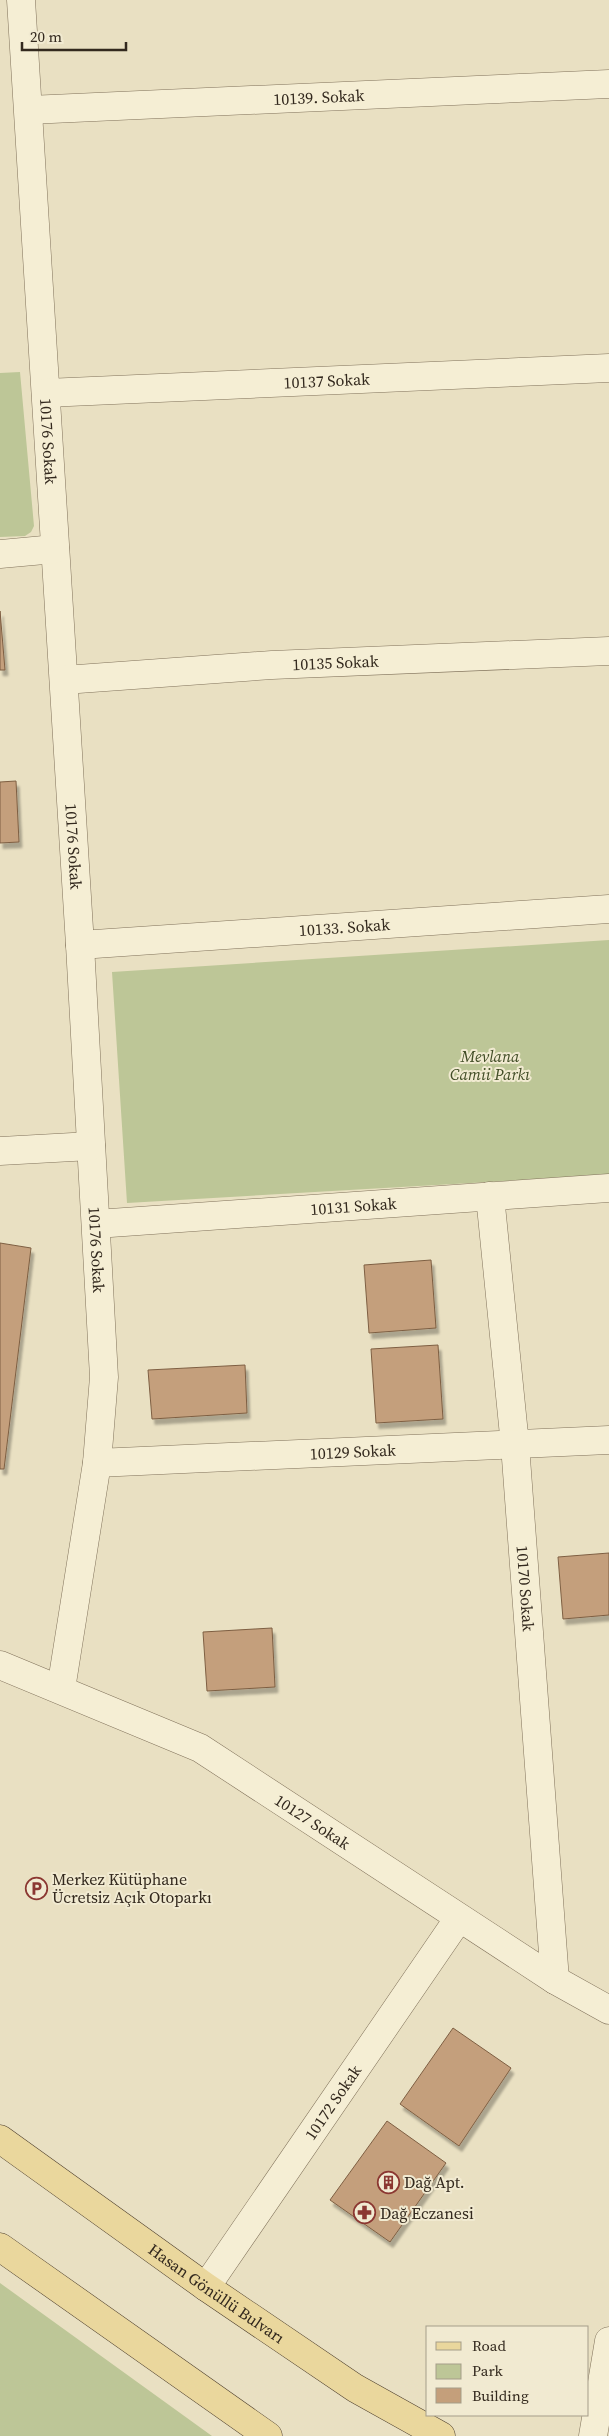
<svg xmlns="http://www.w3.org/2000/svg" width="609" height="2436" font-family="'Source Serif 4',serif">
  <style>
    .green { fill: #bdc697 }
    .building { fill: #c49f7b; stroke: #7e5f43; filter: url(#shadow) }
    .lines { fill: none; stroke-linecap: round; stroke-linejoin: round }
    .minor-casing { stroke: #81725b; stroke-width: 29 }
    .major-casing { stroke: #4f402f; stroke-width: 29 }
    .minor { stroke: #f5eed4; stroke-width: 28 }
    .major { stroke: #ead79d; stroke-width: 28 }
    .labels { text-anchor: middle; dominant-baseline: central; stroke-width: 4; stroke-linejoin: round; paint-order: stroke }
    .street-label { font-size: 16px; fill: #33291e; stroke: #f1ead1 }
    .park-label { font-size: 16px; font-style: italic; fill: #414d26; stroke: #f1ead1 }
    .poi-label { font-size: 16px; fill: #33291e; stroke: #f1ead1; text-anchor: start }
  </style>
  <defs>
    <filter id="shadow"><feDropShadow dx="3" dy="5.5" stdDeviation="1" flood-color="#0004"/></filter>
  </defs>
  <rect width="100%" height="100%" fill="#e9e0c2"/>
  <path class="green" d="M20 372 34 526 31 532 25 536 0 537V373Z
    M609 940V1175L127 1203 112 972Z
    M0 2283 212 2436H0Z"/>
  <path class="building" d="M0 611 5 670H0Z
    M16 781 19 842 0 843V782Z
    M0 1243 31 1248 4 1469H0Z
    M431 1260 436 1328 369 1333 364 1265Z
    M438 1345 443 1419 376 1423 371 1349Z
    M245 1365 247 1413 152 1419 148 1370Z
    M609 1553V1615L563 1619 558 1557Z
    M272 1628 275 1687 207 1691 203 1632Z
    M453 2028 511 2068 459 2146 400 2104Z
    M387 2121 446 2163 390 2242 330 2200Z"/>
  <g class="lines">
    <defs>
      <g id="minor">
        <path id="s1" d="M21 0 80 945 104 1377 97 1463 61 1689"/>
        <path id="s2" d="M29 110 609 84"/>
        <path id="s3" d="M46 393 609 368"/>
        <path d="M0 554 55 549"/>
        <path id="s4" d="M64 680 272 665 609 651"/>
        <path id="s5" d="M80 945 609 909"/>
        <path d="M0 1151 91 1146"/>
        <path id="s6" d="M490 1196 515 1445 555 1980"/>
        <path id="s7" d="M96 1224 609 1188"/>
        <path id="s8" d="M97 1463 609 1440"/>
        <path id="s9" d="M0 1665 200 1748 555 1980 609 2010"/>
        <path id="s10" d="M206 2287 459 1918"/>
        <path d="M593 2436 609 2341"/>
      </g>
      <g id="major">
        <path id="s11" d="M0 2139 206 2287 355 2388 441 2436"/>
        <path d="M0 2247 268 2436"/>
      </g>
    </defs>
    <use href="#minor" class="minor-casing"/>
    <use href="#major" class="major-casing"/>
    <use href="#minor" class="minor"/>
    <use href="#major" class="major"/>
  </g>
  <defs>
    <symbol id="parking-ring" viewBox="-11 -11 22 22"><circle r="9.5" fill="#f1ead1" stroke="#8b3731" stroke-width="1.5"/><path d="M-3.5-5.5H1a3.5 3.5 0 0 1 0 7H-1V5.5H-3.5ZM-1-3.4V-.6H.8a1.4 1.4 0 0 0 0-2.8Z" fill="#8b3731"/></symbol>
    <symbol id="building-ring" viewBox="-11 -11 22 22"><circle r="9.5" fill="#f1ead1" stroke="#8b3731" stroke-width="1.5"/><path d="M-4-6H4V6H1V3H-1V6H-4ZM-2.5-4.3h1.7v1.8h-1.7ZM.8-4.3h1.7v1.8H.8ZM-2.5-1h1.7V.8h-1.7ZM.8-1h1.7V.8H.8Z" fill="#8b3731"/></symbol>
    <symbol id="pharmacy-ring" viewBox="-11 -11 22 22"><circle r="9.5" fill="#f1ead1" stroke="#8b3731" stroke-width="1.5"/><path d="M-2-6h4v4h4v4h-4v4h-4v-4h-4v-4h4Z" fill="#8b3731"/></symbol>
  </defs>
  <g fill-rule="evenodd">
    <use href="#parking-ring" x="24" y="1876" width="25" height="25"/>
    <use href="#building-ring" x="376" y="2170" width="25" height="25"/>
    <use href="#pharmacy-ring" x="352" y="2200" width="25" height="25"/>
  </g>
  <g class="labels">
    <g class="street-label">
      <text stroke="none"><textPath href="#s2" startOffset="290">10139. Sokak</textPath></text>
      <text stroke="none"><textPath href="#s3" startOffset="281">10137 Sokak</textPath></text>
      <text stroke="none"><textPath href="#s1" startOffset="442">10176 Sokak</textPath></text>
      <text stroke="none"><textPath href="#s4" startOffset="272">10135 Sokak</textPath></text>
      <text stroke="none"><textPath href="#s1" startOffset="848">10176 Sokak</textPath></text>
      <text stroke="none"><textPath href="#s5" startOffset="265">10133. Sokak</textPath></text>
      <text stroke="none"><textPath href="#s7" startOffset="258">10131 Sokak</textPath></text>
      <text stroke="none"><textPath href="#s1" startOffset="1252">10176 Sokak</textPath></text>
      <text stroke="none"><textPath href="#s8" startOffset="256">10129 Sokak</textPath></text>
      <text stroke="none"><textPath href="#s6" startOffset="394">10170 Sokak</textPath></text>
      <text stroke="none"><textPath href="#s9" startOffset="351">10127 Sokak</textPath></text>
      <text stroke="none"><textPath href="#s10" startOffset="224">10172 Sokak</textPath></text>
      <text stroke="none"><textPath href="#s11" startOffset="266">Hasan Gönüllü Bulvarı</textPath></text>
    </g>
    <g class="park-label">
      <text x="490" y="1056">Mevlana<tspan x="490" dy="18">Camii Parkı</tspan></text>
    </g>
    <g class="poi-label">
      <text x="52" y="1879">Merkez Kütüphane<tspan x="52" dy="18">Ücretsiz Açık Otoparkı</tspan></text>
      <text x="404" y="2182">Dağ Apt.</text>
      <text x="380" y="2213">Dağ Eczanesi</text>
    </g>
  </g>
  <rect x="426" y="2326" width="162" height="90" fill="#f1ead1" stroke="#a59d89"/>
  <rect x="436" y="2342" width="25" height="8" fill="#ead79d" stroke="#a59d89"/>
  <text x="472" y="2351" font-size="15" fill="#33291e">Road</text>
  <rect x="436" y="2364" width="25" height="15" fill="#bdc697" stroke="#a59d89"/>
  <text x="472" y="2376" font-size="15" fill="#33291e">Park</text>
  <rect x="436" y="2388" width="25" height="15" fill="#c49f7b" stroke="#a59d89"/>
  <text x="472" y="2401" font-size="15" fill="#33291e">Building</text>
  <path d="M22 42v8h104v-8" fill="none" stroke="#33291e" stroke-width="2.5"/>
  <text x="30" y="42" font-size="15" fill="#33291e" stroke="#f1ead1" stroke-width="4" paint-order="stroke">20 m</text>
</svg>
